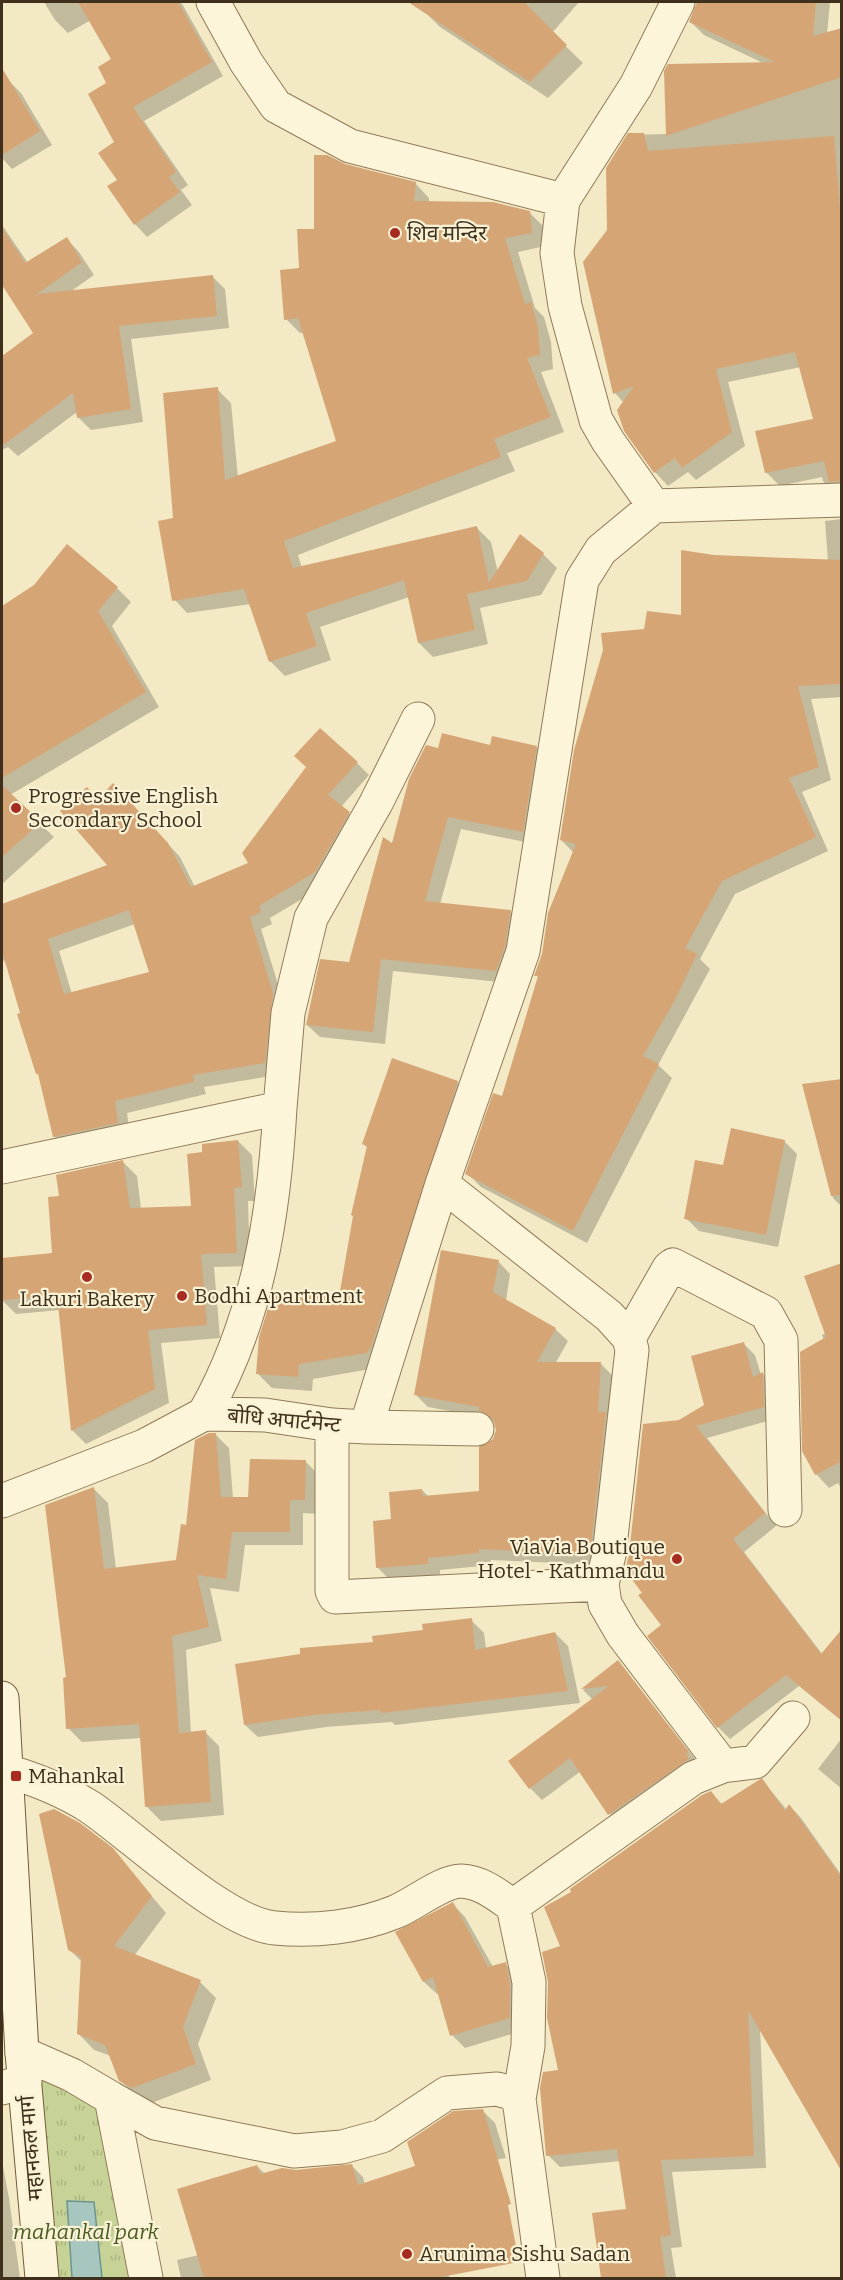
<svg xmlns="http://www.w3.org/2000/svg" width="843" height="2280" font-family="Bitter,'Noto Sans Devanagari',serif">
  <style>
    .park { fill: url(#park-tufts) }
    .water { fill: #a6c6bf; stroke: #6b958e; stroke-width: 1.5 }
    .shadow { fill: #0003; fill-rule: evenodd }
    .building { fill: #d5a576; fill-rule: evenodd }
    .lines { fill: none; stroke-linecap: round; stroke-linejoin: round }
    .street-casing { stroke: #907a58; stroke-width: 35 }
    .secondary-casing { stroke: #725b3b; stroke-width: 35 }
    .street { stroke: #fcf5d9; stroke-width: 33 }
    .secondary { stroke: #fcf5d9; stroke-width: 33 }
    .poi-dot { fill: #a62b21; stroke: #f9f2d5; stroke-width: 2 }
    .labels { text-anchor: middle; dominant-baseline: central; stroke-width: 4.5; stroke-linejoin: round; paint-order: stroke }
    .poi-label { font-size: 21px; fill: #3e301d; stroke: #f9f2d5; text-anchor: start }
    .street-label { font-size: 21px; fill: #3e301d; stroke: #f9f2d5 }
    .park-label { font-size: 21px; font-style: italic; fill: #495d22; stroke: #f9f2d5 }
  </style>
  <defs>
    <pattern id="park-tufts" width="24" height="20" patternUnits="userSpaceOnUse" patternTransform="scale(1.5)"><rect width="24" height="20" fill="#c7d396"/><path d="M3 7l-1-3M5 7V3M7 7l1-3M15 17l-1-3M17 17v-4M19 17l1-3" fill="none" stroke="#acb581"/></pattern>
  </defs>
  <rect width="100%" height="100%" fill="#f3e9c4"/>
  <path class="park" d="M29 2063 105 2096 138 2278H47Z"/>
  <path class="water" d="M67 2201 94 2202 102 2278H72Z"/>
  <path class="shadow" d="M44 2H143L146 6 155 2H181L223 76 144 121 188 185 181 190 192 205 147 237 135 224 119 180 108 84 113 60 91 20 68 33 55 20Z
    M432 2H579L552 33 583 63 548 98 440 27 423 10Z
    M697 2H830L827 34 842 30V495H836L823 481 822 477 780 486 766 472 814 420 801 367 728 382 745 446 696 480 688 472 668 486 655 472 622 425 624 403 615 393 608 230 629 135 667 134 765 64 704 35 691 22 696 10Z
    M8 80 21 93 52 145 12 169 2 158V84Z
    M345 166 415 183 429 198V202L529 212 544 227 545 246 518 252 535 308 544 317 551 342 553 369 541 372 564 432 507 453 515 471 298 555 302 568 477 528 491 542 498 573 543 554 557 568 541 595 480 608 488 644 433 657 419 643 409 597 320 627 331 660 285 676 271 662 251 604 187 613 173 598 175 519 217 389 231 403 238 478 338 442 304 333H300L286 319 315 231Z
    M2 225 28 263 67 239 79 252 94 275 70 292 212 276 225 289 229 328 131 339 143 422 91 430 78 417 77 412 18 456 8 447 2 450V358L35 333 2 283Z
    M842 519V697L811 699 831 780 802 792 828 851 735 894 700 959 710 969 658 1065 672 1078 587 1243 481 1187 467 1173 503 1098 539 978 536 975 574 853 561 840 646 630 682 617 714 556 828 561 825 521Z
    M117 588 131 602 112 626 159 707 10 795 54 837 2 884V625L25 613Z
    M536 747 549 760 535 844 461 829 440 904 510 911 523 924 509 983 393 971 385 1044 320 1037 307 1025 351 964 393 846 439 749Z
    M357 763 369 775 341 807 361 825 327 884 270 918 272 924 261 929 285 1007 277 1075 204 1087 206 1094 127 1113 130 1135 66 1149 54 1136 40 1077 7 964 2 959V905L110 865 99 801 125 797 180 857 195 887 250 864ZM135 924 151 974 72 994 59 951Z
    M842 1081V1207L833 1198 804 1085Z
    M457 1082 472 1097 382 1367 313 1379 312 1391 272 1388 258 1374 340 1299 368 1148 363 1144Z
    M238 1141 252 1155 255 1201H248L250 1266 214 1267 220 1338 161 1343 169 1403 86 1444 72 1430 60 1310 16 1314 2 1300V1260L54 1254 60 1197 123 1162 137 1176 141 1209 192 1207 204 1154Z
    M784 1141 797 1154 778 1247 699 1231 686 1218 724 1167Z
    M498 1261 510 1274 506 1301 555 1329 568 1341 555 1364H601L613 1376 602 1565 491 1560V1565L440 1570V1576L390 1580 378 1568 392 1520 422 1490 429 1497 480 1492 497 1430 496 1424 488 1418 428 1407 416 1395Z
    M842 1265V1490L838 1483 829 1488 816 1474 824 1340 822 1335 826 1333Z
    M743 1343 755 1355 761 1375 763 1374 775 1386V1419L707 1438 776 1526 744 1552 823 1655 842 1660V1721L799 1686 730 1739 718 1727 644 1593 679 1421 706 1405Z
    M215 1434 229 1448 233 1498H249L305 1461 319 1475V1514L303 1513V1545H245L239 1592 210 1588 222 1641 186 1650 191 1733 205 1732 219 1746 224 1815 161 1821 147 1807 141 1738 82 1742 68 1728V1679L94 1489 108 1503 116 1569 177 1561Z
    M471 1620 484 1633 486 1649 555 1633 568 1646 580 1703 395 1725 392 1722 326 1727 258 1737 245 1725 302 1655 374 1643Z
    M618 1662 700 1765 622 1826 610 1814 581 1771 542 1800 530 1788 593 1700 583 1690Z
    M842 1738V1789L818 1769Z
    M762 1780 787 1810 790 1806 801 1818 842 1876V2160L760 2027 766 2168 672 2172 682 2247 671 2248 676 2278H603L593 2214 628 2210 621 2161 560 2167 548 2155 560 2072 562 1947 573 1893 711 1793 723 1805Z
    M112 1849 166 1913 134 1956 200 1982 216 1998 198 2044 211 2080 149 2104 136 2096 120 2080 111 2056 94 2050 78 2033 82 1962 69 1949Z
    M453 1904 465 1917 493 1967 505 1964 518 1977 522 2031 465 2048 452 2035 440 1993 437 1994 424 1982 397 1932Z
    M482 2110 495 2123 506 2158 427 2172 432 2177 449 2278H181L177 2260 199 2255 257 2166 265 2174 351 2165 363 2177 365 2185 421 2165Z
    M2 2161 9 2198 20 2278H2Z"/>
  <path class="building" d="M78 2H178L212 62 133 107 176 172 169 177 180 192 134 225 107 186 117 180 98 153 114 142 88 94 106 83 98 67 111 59Z
    M408 2H524L567 45 530 82Z
    M697 2H816L813 36 842 28V77L666 136 664 71 668 64 775 62 689 22Z
    M2 68 40 131 2 155Z
    M628 133H644L648 151 834 136 842 232V481L829 482 824 461 765 473 755 431 813 419 795 352 716 369 732 432 682 468 675 458 654 473 624 431 617 410 634 386 613 394 583 262 607 230 606 168Z
    M314 155H327L345 164 416 182 414 201 493 202 530 211 532 233 505 238 525 304 531 302 538 327 540 355 527 358 551 417 494 439 501 457 284 541 293 568 477 526 489 583 520 534 544 553 527 581 467 594 475 630 418 643 404 580 306 613 317 646 269 662 244 589 172 601 158 521 173 518 163 393 218 387 225 480 336 441 298 318 284 320 280 270 299 268 297 229H314Z
    M2 228 25 263 67 237 82 262 37 294 213 275 217 316 119 326 131 409 77 418 73 393 2 446V356L33 333 2 285Z
    M67 544 118 587 98 611 146 692 2 778V606L34 585Z
    M681 550 714 555 842 560V684L798 686 819 767 789 778 816 837 722 881 685 948 697 954 675 1000 643 1056 659 1064 573 1231 465 1174 493 1093 502 1096 538 976H534L542 954 548 913 576 844 560 840 574 750 603 650 601 633 644 629 647 611 681 615Z
    M320 728 358 762 328 795 350 812 315 872 259 906 261 912 250 917 273 993 265 1063 193 1075 194 1082 115 1101 118 1123 53 1137 38 1074H36L17 1014 20 1013 2 951V904L107 865 60 811 87 787 98 799 113 783 168 843 191 887 248 863 242 853 306 767 294 756ZM129 910 149 972 64 994 48 939Z
    M442 733 490 745 492 736 537 746 523 832 448 817 425 901 511 910 505 946 496 971 381 959 373 1032 306 1025 320 959 349 962 383 837 392 843 409 779 426 745 438 748Z
    M2 785 41 822 2 857Z
    M392 1058 458 1081 371 1347 367 1353 299 1364 298 1377 256 1374 259 1337 273 1292 339 1297 353 1216 351 1215 367 1146 362 1144Z
    M842 1079V1195L831 1196 802 1084Z
    M731 1128 785 1140 766 1235 684 1219 695 1160 723 1165Z
    M238 1140 242 1187 234 1188 237 1253 201 1254 207 1325 148 1330 155 1389 71 1431 57 1295 2 1300V1258L52 1253 48 1197 59 1196 56 1175 123 1160 130 1208 191 1206 187 1154 202 1152V1144Z
    M441 1250 499 1260 493 1292 556 1328 537 1362H601L598 1412H606L590 1554 479 1549V1553L428 1558V1564L376 1568 373 1521 391 1519 389 1492 422 1489 423 1496 479 1491V1447L493 1439 496 1430 493 1419 479 1411V1407L414 1395Z
    M842 1263V1461L815 1475 802 1451 800 1352 826 1337 804 1276Z
    M744 1342 753 1377 763 1372 764 1407 696 1426 765 1513 733 1539 821 1654 842 1629V1721L786 1675 717 1728 647 1636 661 1625 638 1595 642 1593 625 1570 629 1555 643 1424 679 1420 704 1405 691 1356Z
    M209 1433H216L221 1497H248L250 1459 306 1460 305 1500H290V1532H232L226 1579 197 1575 209 1627 172 1636 179 1733 206 1730 211 1802 145 1807 139 1724 66 1729 63 1678 66 1677 45 1505 94 1487 104 1569 176 1560 181 1524 186 1525 195 1440Z
    M472 1618 475 1650 555 1632 568 1691 381 1713 380 1710 313 1715 244 1725 235 1664 300 1654V1648L373 1642 372 1636 423 1630 422 1624Z
    M618 1660 689 1752 686 1754 689 1759 608 1815 570 1758 529 1789 508 1761 609 1686 581 1689Z
    M762 1778 785 1811 789 1804 842 1878V2172L748 2010 754 2156 661 2160 671 2235 660 2237 666 2278H601L592 2213 626 2209 617 2149 546 2156 540 2088 543 2072 558 2070 547 2018 548 1982 542 1952 560 1946 544 1907 571 1892 570 1889 702 1795 711 1791 721 1804Z
    M54 1809 80 1823 113 1848 152 1896 114 1946 201 1980 183 2027 196 2064 132 2088 119 2081 105 2045 77 2034 81 1957 68 1950 39 1814Z
    M453 1902 488 1967 506 1962 510 1984V2018L450 2036 433 1977 423 1982 395 1932Z
    M483 2109 511 2204 508 2205 519 2262 436 2278H204L177 2189 257 2165 260 2174 282 2168 296 2170 352 2164 358 2185 415 2166 407 2142 453 2111Z"/>
  <g class="lines">
    <defs>
      <path id="street" d="M213 2 246 62 276 106 350 146 563 200 557 253 565 306 596 420 608 441 654 506 842 500
        M563 200 636 86 678 2
        M280 1108 288 1013 311 918 376 803 418 719
        M2 1167 280 1108C274 1215 258 1319 204 1414
        M442 1184 609 1316 629 1338 632 1350 609 1555 602 1584 605 1604 623 1635 723 1766
        M629 1338 669 1268 673 1265 766 1313 781 1340 785 1510
        M332 1425V1591L335 1597 602 1584
        M366 1427 442 1184 523 951 582 580 601 550 654 506
        M2 1501 144 1446 204 1414 265 1415 332 1425 366 1427 477 1429
        M2 1772 7 1771C38 1780 63 1790 90 1807 134 1837 225 1924 275 1928 315 1932 358 1927 395 1912 413 1905 442 1881 461 1881 482 1882 497 1895 513 1906L693 1778 723 1766 755 1762 793 1718
        M513 1906 529 1982 528 2046 519 2099 543 2278
        M22 2053 72 2075 111 2098 146 2278
        M2 2088 25 2081
        M111 2098 155 2123 294 2151 342 2147 382 2136 447 2093 497 2089 508 2092 519 2099"/>
      <path id="secondary" d="M2 1698 22 2053 42 2278"/>
    </defs>
    <use href="#street" class="street-casing"/>
    <use href="#secondary" class="secondary-casing"/>
    <use href="#street" class="street"/>
    <use href="#secondary" class="secondary"/>
  </g>
  <g class="poi-dot">
    <circle cx="395" cy="233" r="6"/>
    <circle cx="16" cy="808" r="6"/>
    <circle cx="87" cy="1277" r="6"/>
    <circle cx="182" cy="1296" r="6"/>
    <circle cx="677" cy="1559" r="6"/>
    <rect x="10" y="1770" width="12" height="12" rx="3"/>
    <circle cx="407" cy="2254" r="6"/>
  </g>
  <g class="labels">
    <g class="poi-label">
      <text x="407" y="233">शिव मन्दिर</text>
      <text x="28" y="796">Progressive English<tspan x="28" dy="24">Secondary School</tspan></text>
      <text x="194" y="1296">Bodhi Apartment</text>
      <text x="87" y="1299" text-anchor="middle">Lakuri Bakery</text>
      <text x="665" y="1547" text-anchor="end">ViaVia Boutique<tspan x="665" dy="24">Hotel - Kathmandu</tspan></text>
      <text x="28" y="1776">Mahankal</text>
      <text x="419" y="2254">Arunima Sishu Sadan</text>
    </g>
    <g class="street-label">
      <text transform="translate(284 1420) rotate(5)">बोधि अपार्टमेन्ट</text>
      <text transform="translate(31 2148) rotate(-95)">महानकल मार्ग</text>
    </g>
    <g class="park-label">
      <text x="86" y="2232">mahankal park</text>
    </g>
  </g>
  <rect width="843" height="2280" fill="none" stroke="#3e301d" stroke-width="6"/>
</svg>
